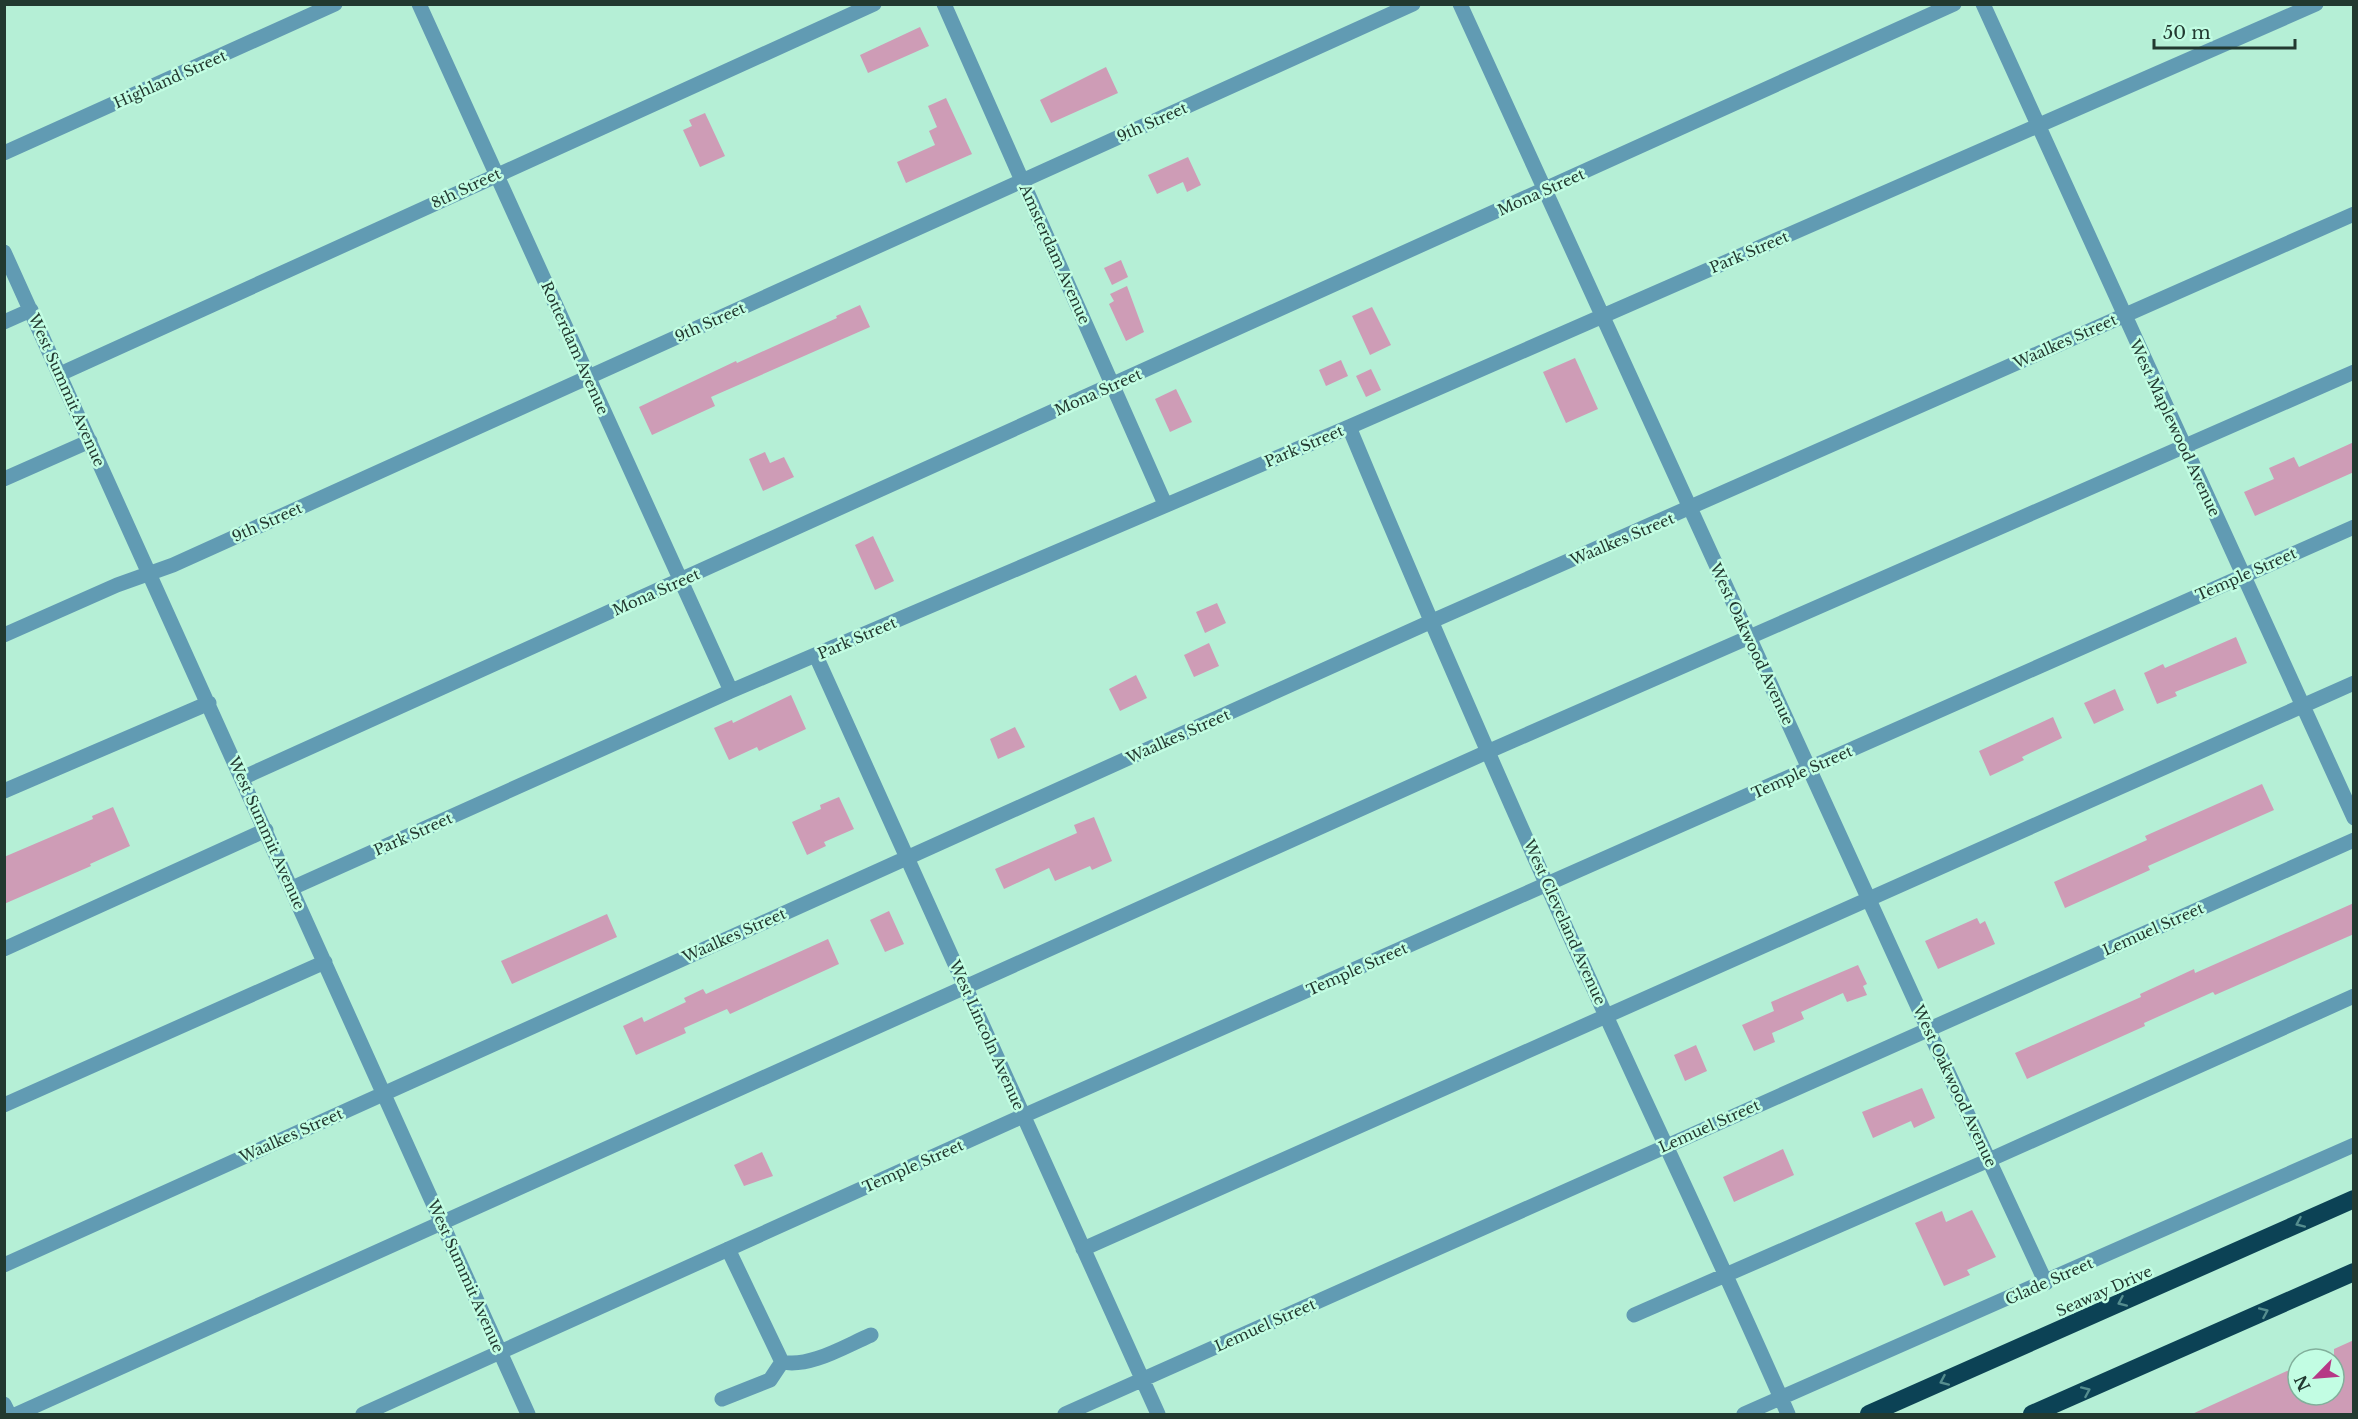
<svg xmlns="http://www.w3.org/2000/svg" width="2358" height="1419" font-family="'Libre Baskerville',serif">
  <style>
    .building { fill: #ce9cb6 }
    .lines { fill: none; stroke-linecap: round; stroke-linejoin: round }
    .minor { stroke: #619bb3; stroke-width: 15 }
    .highway { stroke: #0c4255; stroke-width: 18 }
    .oneway { stroke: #558d8e }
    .labels { text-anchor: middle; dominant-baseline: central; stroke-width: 5; stroke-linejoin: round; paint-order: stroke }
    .street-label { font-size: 15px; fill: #223930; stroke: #c2fde3 }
  </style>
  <rect width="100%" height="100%" fill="#b5efd6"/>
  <path class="building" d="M920 27 929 46 868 73 860 55Z
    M1106 67 1118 93 1051 123 1040 100Z
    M946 98 972 154 906 183 897 162 935 145 929 131 937 127 928 106Z
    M705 113 725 156 700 167 683 130 692 126 689 120Z
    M1188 157 1201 185 1187 192 1183 182 1157 194 1148 175Z
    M1121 260 1128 277 1112 285 1104 268Z
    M1127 286 1144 332 1126 341 1109 304 1114 301 1110 294Z
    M860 305 870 327 711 397 715 406 652 435 639 407 736 361 737 363 837 318 836 316Z
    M1372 307 1391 345 1370 355 1352 316Z
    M1575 358 1598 409 1566 423 1543 372Z
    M1341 360 1348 376 1326 386 1319 370Z
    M1371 369 1381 390 1366 397 1356 376Z
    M1176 389 1192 422 1170 432 1155 399Z
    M2354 442V472L2255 516 2244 492 2274 479 2269 468 2294 457 2299 467Z
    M765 452 770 463 784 457 794 477 763 491 749 459Z
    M873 536 894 581 875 590 855 545Z
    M1217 603 1226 623 1205 633 1196 612Z
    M2236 637 2247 663 2175 692 2177 696 2157 704 2144 673 2163 664 2165 668Z
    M1209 643 1219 666 1194 677 1184 655Z
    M1136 675 1147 698 1120 711 1109 689Z
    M2115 689 2124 710 2094 724 2084 703Z
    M791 695 806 729 759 751 757 747 729 760 714 728 732 720 733 723Z
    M2053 717 2062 738 2022 757 2024 760 1990 776 1979 751Z
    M1015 727 1025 747 998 759 990 739Z
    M2262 784 2274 810 2148 866 2150 870 2065 908 2054 882 2147 840 2145 836Z
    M839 797 854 829 824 842 826 846 807 855 792 822 821 809 820 805Z
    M113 807 130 846 90 864 91 866 4 904V857L93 819 92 816Z
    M1094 817 1112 861 1092 870 1090 866 1055 881 1049 868 1004 889 995 869 1077 833 1074 825Z
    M2354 903V934L2215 995 2213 992 2144 1023 2145 1026 2027 1079 2015 1053 2141 997 2140 994 2194 969 2195 973Z
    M889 911 904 944 885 952 870 920Z
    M607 914 617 937 512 984 501 961Z
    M1977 918 1980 924 1985 921 1995 944 1938 969 1925 941Z
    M828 939 839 964 730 1014 727 1009 684 1028 686 1033 636 1055 623 1026 642 1017 644 1022 686 1002 684 998 703 989 706 994Z
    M1858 965 1867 984 1863 986 1867 995 1847 1002 1843 993 1801 1012 1804 1019 1772 1033 1775 1042 1754 1051 1742 1025 1774 1011 1771 1002Z
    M1696 1045 1707 1071 1685 1081 1674 1055Z
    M1922 1088 1935 1118 1914 1128 1911 1121 1873 1138 1862 1112Z
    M1783 1149 1794 1175 1734 1202 1723 1177Z
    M762 1152 773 1176 744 1186 734 1165Z
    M1972 1210 1996 1257 1967 1270 1970 1275 1944 1286 1915 1223 1942 1211 1946 1222Z
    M2354 1340V1414H2192L2298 1366V1395H2334V1349Z"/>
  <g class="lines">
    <path class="minor" d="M419 4 731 691
      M944 4 1165 504
      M1460 4 1928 1029 2046 1283
      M1983 4 2354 818
      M4 153 335 4
      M4 252 528 1414
      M4 322 31 310
      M60 374 874 4
      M1349 427C1450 669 1556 910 1667 1148 1708 1236 1749 1325 1788 1414
      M4 479 90 441
      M4 635 117 585 173 565 1413 4
      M816 656 1158 1414
      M242 778 1954 4
      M4 791 209 703
      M292 888 731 691 1349 427 2316 4
      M4 949 266 830
      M4 1105 325 962
      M728 1249 782 1362C810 1368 845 1346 871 1335
      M1083 1249 2354 683
      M4 1265 1430 622 2354 214
      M1634 1315 1989 1160 2354 996
      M722 1399 770 1380 782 1362
      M4 1404 9 1414
      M17 1414 1487 752 2354 372
      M363 1414 1023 1116 2354 527
      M1065 1414 2354 840
      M1744 1414 2354 1145"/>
    <path class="highway" d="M1869 1414 2354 1199
      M2032 1414 2354 1272"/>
  </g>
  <defs><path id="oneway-chevron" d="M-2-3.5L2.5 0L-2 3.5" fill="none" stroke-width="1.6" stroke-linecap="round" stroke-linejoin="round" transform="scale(1.5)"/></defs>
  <g class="oneway">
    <use href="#oneway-chevron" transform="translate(2300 1223) rotate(156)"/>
    <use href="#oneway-chevron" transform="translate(2122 1302) rotate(156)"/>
    <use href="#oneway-chevron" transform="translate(2264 1312) rotate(-24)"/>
    <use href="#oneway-chevron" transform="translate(1944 1381) rotate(156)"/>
    <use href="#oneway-chevron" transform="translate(2086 1391) rotate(-24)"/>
  </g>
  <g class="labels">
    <g class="street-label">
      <text transform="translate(170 79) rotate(-24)">Highland Street</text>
      <text transform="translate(1152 122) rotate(-24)">9th Street</text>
      <text transform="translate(466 188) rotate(-25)">8th Street</text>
      <text transform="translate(1541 192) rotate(-24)">Mona Street</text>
      <text transform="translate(1749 252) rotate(-23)">Park Street</text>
      <text transform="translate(1055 254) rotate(66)">Amsterdam Avenue</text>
      <text transform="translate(710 322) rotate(-24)">9th Street</text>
      <text transform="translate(2065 341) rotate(-24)">Waalkes Street</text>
      <text transform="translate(575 348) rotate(66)">Rotterdam Avenue</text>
      <text transform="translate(67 390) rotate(66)">West Summit Avenue</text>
      <text transform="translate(1098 392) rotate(-24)">Mona Street</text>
      <text transform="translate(2175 428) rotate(65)">West Maplewood Avenue</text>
      <text transform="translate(1304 446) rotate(-23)">Park Street</text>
      <text transform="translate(267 522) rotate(-24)">9th Street</text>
      <text transform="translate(1622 539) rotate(-23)">Waalkes Street</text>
      <text transform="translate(2246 574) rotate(-24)">Temple Street</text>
      <text transform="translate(656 592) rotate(-24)">Mona Street</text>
      <text transform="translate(857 638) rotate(-23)">Park Street</text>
      <text transform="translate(1752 644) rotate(65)">West Oakwood Avenue</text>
      <text transform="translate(1178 736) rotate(-24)">Waalkes Street</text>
      <text transform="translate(1802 772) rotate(-24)">Temple Street</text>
      <text transform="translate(267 833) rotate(66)">West Summit Avenue</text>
      <text transform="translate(413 834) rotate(-24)">Park Street</text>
      <text transform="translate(1565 922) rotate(66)">West Cleveland Avenue</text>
      <text transform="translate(2153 929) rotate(-24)">Lemuel Street</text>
      <text transform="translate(734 935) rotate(-24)">Waalkes Street</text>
      <text transform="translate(1357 969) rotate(-24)">Temple Street</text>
      <text transform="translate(987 1035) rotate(66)">West Lincoln Avenue</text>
      <text transform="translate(1955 1086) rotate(65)">West Oakwood Avenue</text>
      <text transform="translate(1709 1126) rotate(-24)">Lemuel Street</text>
      <text transform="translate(291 1135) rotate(-24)">Waalkes Street</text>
      <text transform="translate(913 1166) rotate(-24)">Temple Street</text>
      <text transform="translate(466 1276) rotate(66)">West Summit Avenue</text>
      <text transform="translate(2049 1281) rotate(-24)">Glade Street</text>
      <text transform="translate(2104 1291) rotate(-24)">Seaway Drive</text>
      <text transform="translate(1265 1325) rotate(-24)">Lemuel Street</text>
    </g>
  </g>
  <rect width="2358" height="1419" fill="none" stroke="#223930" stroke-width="12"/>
  <g transform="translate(2316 1377) rotate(245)"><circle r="28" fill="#c2fde3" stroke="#82af9b" stroke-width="1.5"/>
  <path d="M0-4.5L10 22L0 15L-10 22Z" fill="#b63886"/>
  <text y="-9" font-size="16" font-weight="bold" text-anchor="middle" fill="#223930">N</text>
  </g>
  <path d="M2154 39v9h141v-9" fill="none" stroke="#223930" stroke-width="3"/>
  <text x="2163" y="39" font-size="18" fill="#223930" stroke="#c2fde3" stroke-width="4.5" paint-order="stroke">50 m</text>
</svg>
